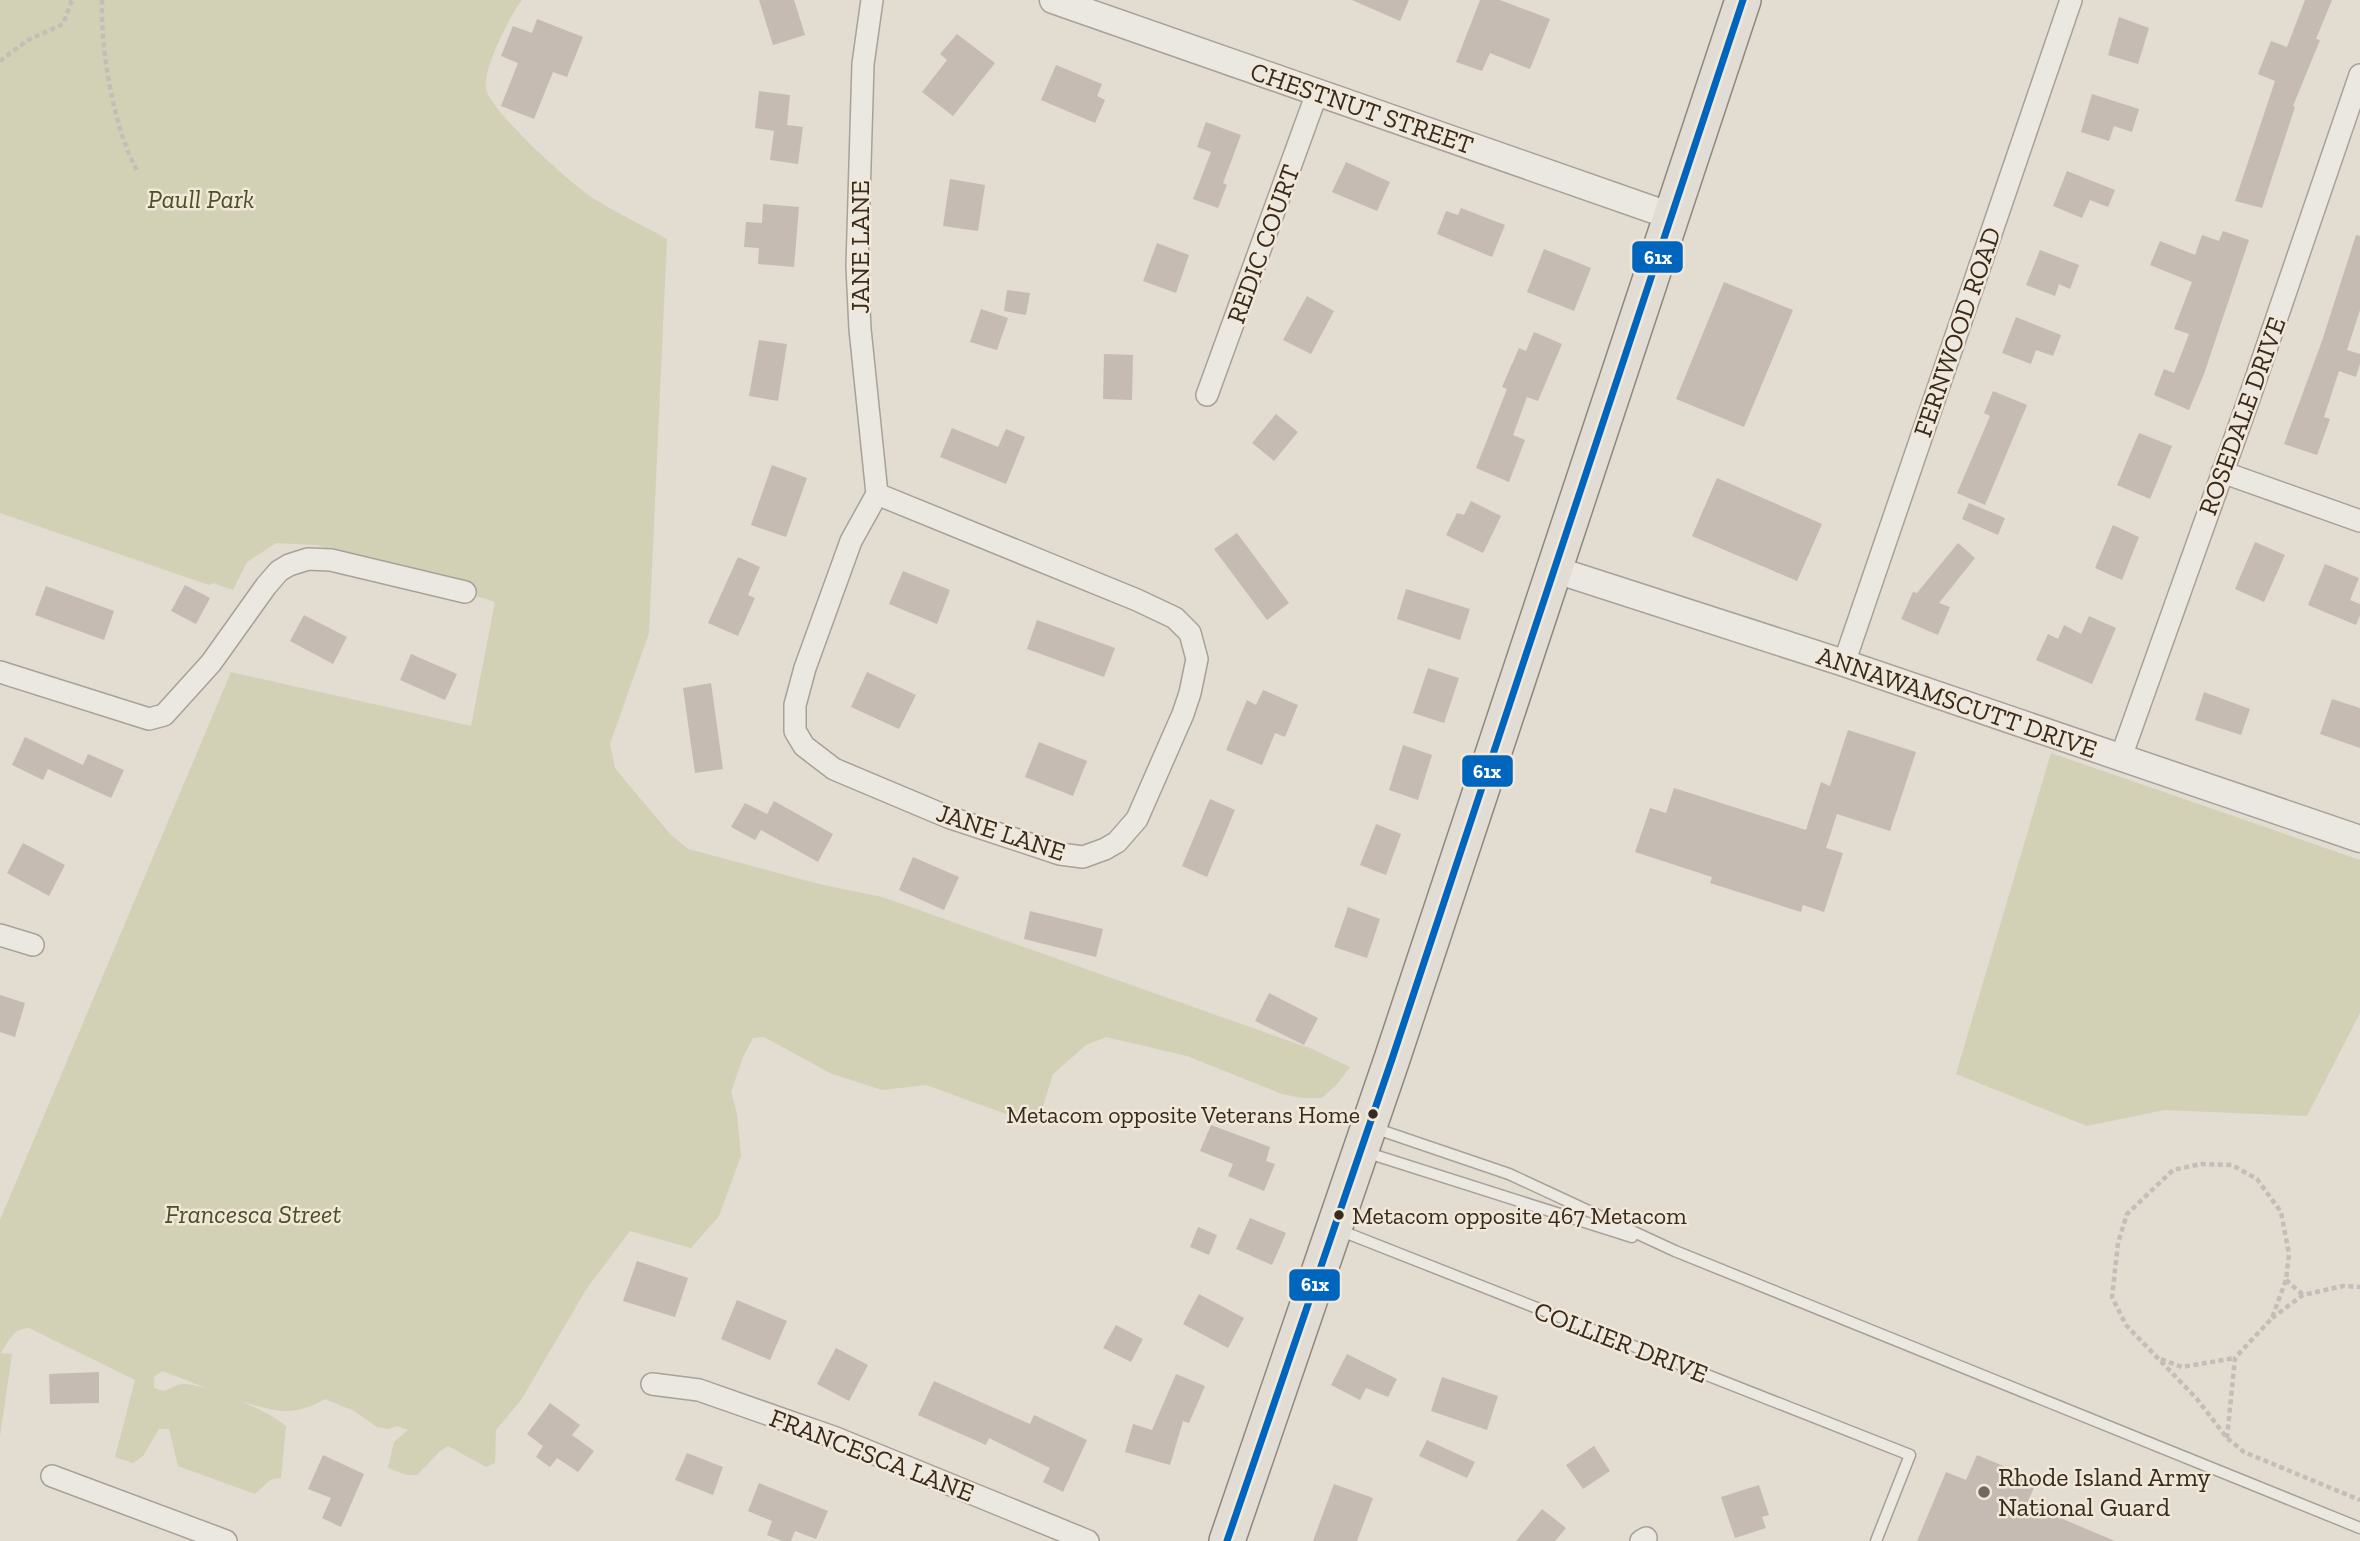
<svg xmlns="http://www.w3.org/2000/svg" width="2360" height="1541" font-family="'Zilla Slab',serif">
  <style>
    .green { fill: #d2d0b5 }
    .building { fill: #c5bbb2 }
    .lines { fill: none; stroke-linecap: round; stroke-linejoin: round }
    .service-casing { stroke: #a8a199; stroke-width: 13 }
    .minor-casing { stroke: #a8a199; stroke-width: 24 }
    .tertiary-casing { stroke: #a8a199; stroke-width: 29 }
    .primary-casing { stroke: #8e8780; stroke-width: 38 }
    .path { stroke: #c3beb8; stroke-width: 4.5; stroke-dasharray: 5 3.5; stroke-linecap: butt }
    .service { stroke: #ebe8e1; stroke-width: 10 }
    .minor { stroke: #ebe8e1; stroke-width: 21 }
    .tertiary { stroke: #ebe8e1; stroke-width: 26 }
    .primary { stroke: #e2ddd4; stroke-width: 35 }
    .bus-1-casing { stroke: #f2e8d8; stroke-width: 12 }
    .bus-1 { stroke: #0065bd; stroke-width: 7 }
    .bus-dot { fill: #362a21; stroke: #f2e8d8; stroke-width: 2.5 }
    .poi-dot { fill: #72685f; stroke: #f2e8d8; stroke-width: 2.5 }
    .labels { text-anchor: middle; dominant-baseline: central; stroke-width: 5; stroke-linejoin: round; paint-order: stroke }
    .bus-label { font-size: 24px; fill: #362a21; stroke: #f2e8d8; text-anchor: end }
    .street-label { font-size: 26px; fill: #362a21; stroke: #f2e8d8 }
    .park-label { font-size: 26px; font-style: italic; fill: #4a502a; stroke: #f2e8d8 }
    .poi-label { font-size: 26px; fill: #362a21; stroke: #f2e8d8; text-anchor: start }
    .line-badge { stroke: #f2e8d8; stroke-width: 2.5 }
    .badge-label { font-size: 19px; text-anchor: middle; font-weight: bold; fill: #fff }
  </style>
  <rect width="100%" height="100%" fill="#e2dcd1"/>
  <path class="green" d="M0 0H522C510 15 482 71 486 89 490 111 570 183 591 197 615 212 642 225 667 239L649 633 610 744 615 768 628 784 671 835 688 849 819 884 882 897 1312 1049 1350 1067 1337 1084 1322 1098H1302L1282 1094 1187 1056 1106 1037 1086 1045 1053 1074 1037 1125 926 1085 882 1090 830 1073 764 1037 753 1038 743 1057 731 1092 737 1114 741 1156 719 1216 691 1248 630 1231 587 1288 521 1400 496 1430 495 1463 486 1467 448 1446 440 1451 417 1475H407L388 1468 394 1442 408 1430 397 1426 388 1429 377 1427 354 1411 325 1399C315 1405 302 1410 289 1411 261 1413 191 1381 162 1371L154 1377V1388L164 1391C171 1388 177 1384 185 1384 211 1386 266 1410 286 1426L281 1478 270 1480 255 1494 178 1466 169 1429H159L143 1456 133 1463 115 1457 135 1380 29 1328C13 1329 9 1340 1 1353L12 1354 0 1436V1220L231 672 471 726 495 602 317 545 276 543 247 562 233 590 213 583 209 585 0 513Z
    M2051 753 2360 860V1013L2307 1116 2164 1110 2087 1126 1956 1074Z"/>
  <path class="building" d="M759 0H794L805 35 773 45Z
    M1352 0H1409L1400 21Z
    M1480 0H1500L1550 19 1530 69 1490 53 1482 71 1456 62Z
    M2305 0H2332L2316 39 2320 40 2293 106 2295 107 2262 208 2235 201 2275 81 2258 74 2271 41 2287 47Z
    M2119 17 2149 28 2138 64 2108 55Z
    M537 19 583 37 567 77 553 72 534 119 501 106 518 63 501 56 513 26 532 33Z
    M957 34 995 63 953 116 922 92 947 60 940 54Z
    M1056 65 1102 84 1097 96 1105 100 1095 123 1041 100Z
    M759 91 790 95 787 125 803 127 798 164 770 160 774 131 755 128Z
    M2092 94 2139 109 2132 132 2114 126 2109 141 2081 132Z
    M1206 122 1241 135 1223 183 1227 185 1218 208 1193 199 1211 152 1197 147Z
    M1346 162 1390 182 1377 211 1332 192Z
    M2067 171 2115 190 2108 207 2090 200 2082 218 2053 206Z
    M950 179 985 185 978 231 943 226Z
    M763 204 799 207 794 267 758 264 759 248 744 247 746 222 762 223Z
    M1461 208 1505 225 1492 257 1437 234 1446 211 1458 215Z
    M2223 231 2249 240 2204 374 2189 410 2154 395 2164 369 2174 373 2189 334 2174 329 2192 282 2150 265 2160 241 2195 255 2202 235 2219 241Z
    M2356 235 2360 236V310L2347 350 2360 354V364L2356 377 2339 371 2324 417 2330 419 2317 455 2284 444 2322 341Z
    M1157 243 1189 255 1176 293 1143 281Z
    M1544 249 1591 268 1574 311 1527 292Z
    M2040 250 2079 265 2070 289 2059 284 2055 296 2026 285Z
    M1724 282 1793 310 1744 427 1676 399Z
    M1007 290 1030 293 1026 315 1004 311Z
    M1307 296 1334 311 1311 354 1283 340Z
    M981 309 1008 318 997 350 970 342Z
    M2016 317 2061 335 2053 356 2036 350 2031 364 2002 353Z
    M1534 332 1562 344 1538 401 1527 397 1513 435 1525 440 1509 482 1476 468 1507 389 1502 387 1519 348 1526 351Z
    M759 340 787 344 778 401 749 396Z
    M1104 354 1133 355 1132 400 1103 399Z
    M1993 391 2027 405 1985 505 1957 493 1990 416 1984 413Z
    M1276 414 1298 432 1274 461 1252 443Z
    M952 428 998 447 1006 429 1025 437 1006 484 940 457Z
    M2139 433 2172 446 2150 499 2117 485Z
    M772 465 807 478 786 537 751 525Z
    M1717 478 1822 524 1797 581 1692 536Z
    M1471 501 1501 516 1483 553 1446 535 1457 513 1464 515Z
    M1969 503 2005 518 1998 535 1962 519Z
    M2113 525 2139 537 2122 580 2095 568Z
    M1237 533 1289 603 1267 620 1214 549Z
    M2255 542 2285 555 2264 602 2235 589Z
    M1958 543 1975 558 1939 603 1950 607 1938 635 1901 619 1913 592 1917 593Z
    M738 557 760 567 748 595 755 598 738 636 708 623Z
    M2325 564 2359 578 2350 600 2360 604V615L2356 625 2308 605Z
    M903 571 950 590 937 624 889 604Z
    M185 585 210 598 196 624 171 611Z
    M46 586 114 611 104 640 35 615Z
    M1406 589 1470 609 1460 640 1397 619Z
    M304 615 347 637 333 664 290 641Z
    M2089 616 2116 628 2092 684 2036 660 2048 634 2058 639 2064 625 2081 634Z
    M1037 620 1115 648 1104 677 1027 649Z
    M411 654 457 674 445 700 400 680Z
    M1428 668 1459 678 1444 723 1413 713Z
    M867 672 916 695 899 729 851 707Z
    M711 683 723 769 695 773 683 688Z
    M1263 690 1298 705 1285 737 1275 733 1262 765 1226 750 1247 700 1256 705Z
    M2204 692 2250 709 2241 735 2195 720Z
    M2332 699 2360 708V748L2320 734Z
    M1848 730 1916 752 1890 831 1837 814 1826 848 1843 853 1824 912 1803 905 1801 912 1710 883 1712 877 1635 852 1650 808 1666 813 1674 788 1806 830 1821 782 1830 786Z
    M25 737 83 765 88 754 124 770 111 798 48 769 43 780 12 765Z
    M1039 742 1087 761 1073 796 1025 777Z
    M1403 745 1432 755 1418 800 1389 790Z
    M1210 799 1235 810 1207 877 1182 866Z
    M774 801 833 834 818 862 761 830 755 840 731 827 745 803 767 814Z
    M1376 824 1401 834 1386 875 1360 865Z
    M23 843 65 865 49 896 7 873Z
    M913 857 959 877 944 910 899 890Z
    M1348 907 1380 919 1367 958 1334 947Z
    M1030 911 1103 929 1096 957 1024 939Z
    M1269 993 1318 1018 1304 1045 1255 1021Z
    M0 995 25 1003 15 1037 0 1032Z
    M1211 1125 1270 1147 1266 1161 1275 1164 1264 1191 1228 1176 1233 1164 1200 1151Z
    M1250 1218 1286 1233 1272 1265 1236 1249Z
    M1198 1227 1217 1235 1209 1255 1190 1247Z
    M637 1261 688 1278 675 1317 623 1301Z
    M1199 1294 1244 1318 1228 1348 1183 1324Z
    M737 1300 787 1321 770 1360 721 1339Z
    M1116 1325 1143 1339 1131 1362 1103 1348Z
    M836 1348 868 1365 849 1401 817 1384Z
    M1347 1354 1397 1379 1388 1397 1366 1388 1360 1400 1331 1385Z
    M99 1372V1403L50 1404 49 1374Z
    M1176 1374 1205 1386 1189 1423 1183 1421 1170 1465 1125 1452 1133 1424 1152 1430Z
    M1442 1377 1498 1396 1487 1430 1431 1411Z
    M934 1381 1030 1424 1034 1415 1087 1440 1063 1492 1043 1482 1050 1468 989 1438 986 1445 918 1415Z
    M550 1403 580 1425 572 1435 594 1451 578 1472 557 1458 550 1467 536 1457 543 1446 527 1434Z
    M1427 1440 1475 1462 1467 1478 1419 1456Z
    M1594 1446 1610 1471 1583 1489 1566 1465Z
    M687 1453 723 1467 713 1495 675 1480Z
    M323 1455 364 1474 341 1527 322 1518 331 1498 308 1489Z
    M1977 1455 2037 1480 2027 1504 2115 1541H1917L1946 1472 1966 1480Z
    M759 1483 828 1511 816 1539 795 1531 791 1541H782L767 1535 772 1521 748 1511Z
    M1334 1484 1373 1498 1357 1541H1313Z
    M1759 1485 1769 1515 1762 1517 1766 1528 1735 1538 1721 1497Z
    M1542 1509 1566 1528 1555 1541H1516Z"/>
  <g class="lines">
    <defs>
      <path id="service" d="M1374 1128 1509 1174 1675 1251 2360 1528
        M1364 1154 1368 1153 1632 1237
        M1339 1230 1910 1455 1876 1541"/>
      <path id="minor" d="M872 0 863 64 857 266 860 329 877 494 851 541 805 668 795 705V731L804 746 834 769 948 817 1060 854 1083 857 1105 849 1117 842 1137 819 1183 714 1190 693 1197 659 1190 633 1175 618 1137 600 877 494
        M1207 395 1317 93
        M2222 472 2360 521
        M1844 663 2071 0
        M0 672 149 719 164 715 211 663 266 586 279 571 289 565 308 559 331 560 465 592
        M2121 757 2250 396 2360 75
        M0 935 33 945
        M652 1384 699 1390 836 1438 1088 1541
        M52 1476 226 1541
        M1641 1541 1646 1538"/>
      <path id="tertiary" d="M1053 0 1671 216
        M1553 569 1844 663 2360 839"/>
      <path id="primary" d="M1227 1541 1392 1059 1743 0"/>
    </defs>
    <use href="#service" class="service-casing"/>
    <use href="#minor" class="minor-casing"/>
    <use href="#tertiary" class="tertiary-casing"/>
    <use href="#primary" class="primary-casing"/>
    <path class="path" d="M102 0C100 48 114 131 138 172
      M0 61 28 40 63 24 72 0
      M2286 1280 2303 1295
      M2272 1318 2303 1295 2343 1286 2360 1287
      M2161 1359 2182 1367 2235 1358
      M2227 1438 2235 1358 2272 1318 2286 1280 2289 1254 2281 1212 2257 1179 2232 1165 2201 1164 2173 1170 2127 1214 2118 1243 2112 1297 2126 1325 2197 1399 2227 1438 2244 1452 2360 1500"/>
    <use href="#service" class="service"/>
    <use href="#minor" class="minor"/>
    <use href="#tertiary" class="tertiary"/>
    <use href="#primary" class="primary"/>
    <defs>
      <path id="bus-1" d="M1227 1541 1392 1059 1743 0"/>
    </defs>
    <use href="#bus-1" class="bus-1-casing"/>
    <use href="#bus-1" class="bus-1"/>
  </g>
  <g class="bus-dot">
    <circle cx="1373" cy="1114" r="6"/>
    <circle cx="1339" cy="1215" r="6"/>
  </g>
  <circle class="poi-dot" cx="1984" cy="1492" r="7"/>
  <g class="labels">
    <g class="bus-label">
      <text x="1360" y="1114">Metacom opposite Veterans Home</text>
      <text x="1352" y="1215" text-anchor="start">Metacom opposite 467 Metacom</text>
    </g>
    <g class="street-label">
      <text transform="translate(1362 108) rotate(19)">CHESTNUT STREET</text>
      <text transform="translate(1263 244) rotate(-70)">REDIC COURT</text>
      <text transform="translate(860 247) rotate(-90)">JANE LANE</text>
      <text transform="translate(1957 332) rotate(-71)">FERNWOOD ROAD</text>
      <text transform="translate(2242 416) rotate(-70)">ROSEDALE DRIVE</text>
      <text transform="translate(1957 702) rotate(19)">ANNAWAMSCUTT DRIVE</text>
      <text transform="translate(1001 832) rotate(18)">JANE LANE</text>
      <text transform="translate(1621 1342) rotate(21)">COLLIER DRIVE</text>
      <text transform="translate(872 1455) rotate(21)">FRANCESCA LANE</text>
    </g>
    <g class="park-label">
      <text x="201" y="199">Paull Park</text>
      <text x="253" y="1214">Francesca Street</text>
    </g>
    <g class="poi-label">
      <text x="1998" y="1477">Rhode Island Army<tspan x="1998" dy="30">National Guard</tspan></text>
    </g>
  </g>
  <g class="line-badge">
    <rect x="1631" y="240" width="53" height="34" rx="7" fill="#0065bd"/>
    <rect x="1461" y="754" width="53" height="34" rx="7" fill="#0065bd"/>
    <rect x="1288" y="1268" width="53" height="34" rx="7" fill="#0065bd"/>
  </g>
  <g class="badge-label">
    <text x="1658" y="264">61x</text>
    <text x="1487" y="778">61x</text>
    <text x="1315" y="1291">61x</text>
  </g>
</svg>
